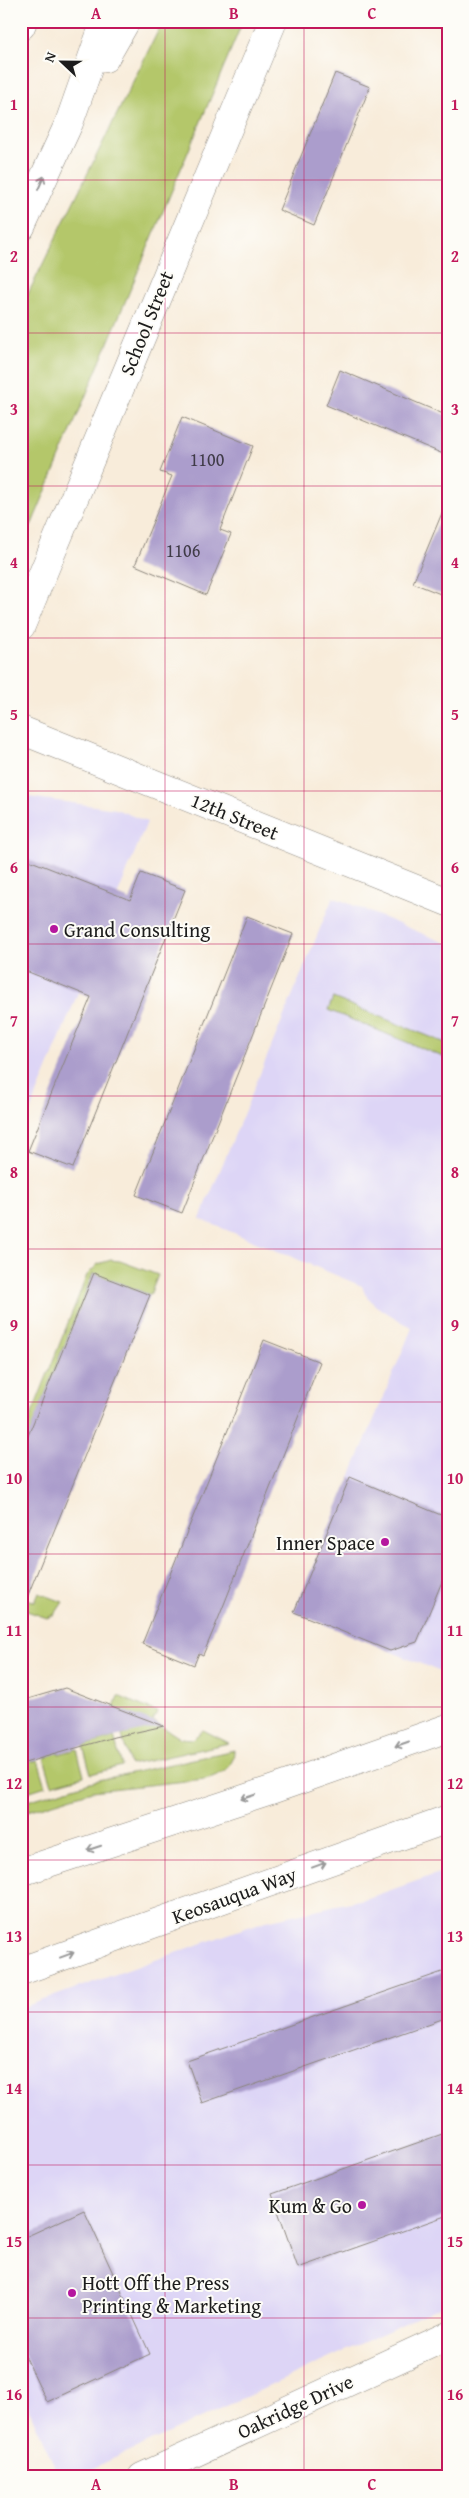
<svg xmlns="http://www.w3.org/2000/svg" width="469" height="2498" font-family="'Gentium Book Plus',serif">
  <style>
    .built { fill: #ddd5f6 }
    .green { fill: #b4c76a; stroke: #687243 }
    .building { fill: #ab9dcc }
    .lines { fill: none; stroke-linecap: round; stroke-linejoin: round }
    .street-casing { stroke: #8a847b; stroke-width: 29 }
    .secondary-casing { stroke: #8a847b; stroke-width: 29 }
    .highway-casing { stroke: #8a847b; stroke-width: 29 }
    .street { stroke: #fff; stroke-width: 28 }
    .secondary { stroke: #fff; stroke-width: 28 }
    .highway { stroke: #fff; stroke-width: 28 }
    .oneway { stroke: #999 }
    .grid { fill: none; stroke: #c2185b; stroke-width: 1; stroke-opacity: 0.55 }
    .poi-dot { fill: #b5179e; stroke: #fdfcf7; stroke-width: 2 }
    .labels { text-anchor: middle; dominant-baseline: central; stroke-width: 4; stroke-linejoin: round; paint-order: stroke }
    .number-label { font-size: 18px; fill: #403c48 }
    .street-label { font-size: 20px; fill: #1c1c1c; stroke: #fdfcf7 }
    .poi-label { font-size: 20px; fill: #1c1c1c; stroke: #fdfcf7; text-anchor: start }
    .neatline { fill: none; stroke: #c2185b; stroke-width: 2 }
    .grid-label { font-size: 16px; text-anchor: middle; font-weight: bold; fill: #c2185b }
  </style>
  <rect width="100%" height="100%" fill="#fdfcf7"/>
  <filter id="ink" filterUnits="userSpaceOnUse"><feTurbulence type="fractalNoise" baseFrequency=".02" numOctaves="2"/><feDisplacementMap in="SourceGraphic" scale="10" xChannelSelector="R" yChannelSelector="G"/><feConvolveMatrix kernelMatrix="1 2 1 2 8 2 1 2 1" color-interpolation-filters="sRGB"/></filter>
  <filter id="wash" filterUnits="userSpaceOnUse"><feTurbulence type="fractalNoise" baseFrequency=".0096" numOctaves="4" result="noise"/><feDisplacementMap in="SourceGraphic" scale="20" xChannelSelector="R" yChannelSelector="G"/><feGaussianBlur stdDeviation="1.12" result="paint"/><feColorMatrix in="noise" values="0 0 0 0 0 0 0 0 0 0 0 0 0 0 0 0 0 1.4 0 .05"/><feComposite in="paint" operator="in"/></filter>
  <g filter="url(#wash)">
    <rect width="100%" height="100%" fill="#f8ecda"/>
    <path class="built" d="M21 796 116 809 147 822 21 1134Z
      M333 897 448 944V1675L294 1612 412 1328 376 1306 365 1294 362 1286 200 1219Z
      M448 1870V2303L74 2477H59L21 2391V2008L262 1922 368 1898Z"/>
    <path class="green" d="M163 21H243L21 550V308Z
      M333 998 448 1044V1059L328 1010Z
      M111 1260 120 1261 158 1275 150 1295 93 1273 82 1302 86 1304 83 1312 78 1310 67 1338 72 1340 68 1349 63 1347 21 1462V1441L87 1275 98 1264Z
      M39 1593 63 1602 55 1614 47 1618 21 1609V1596L35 1602Z
      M118 1696 157 1712 153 1721 180 1738 193 1739 203 1730 229 1743 130 1765 122 1735 138 1730 114 1707Z
      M114 1737 122 1766 91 1774 83 1746Z
      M58 1749 59 1754 77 1749 84 1776 52 1785 44 1758 48 1757 47 1752Z
      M234 1750C234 1768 221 1775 205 1779L92 1791 21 1813V1803L90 1782Z
      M38 1760 46 1786 21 1794V1765Z"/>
    <g id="blocks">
      <path class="building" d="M335 73 370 87 314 225 279 210Z
        M340 370 448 416V456L326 405Z
        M182 417 253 446 220 530 231 534 206 595 135 565 172 476 160 472Z
        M447 501H448V597L413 583Z
        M21 857 130 900 141 873 185 890 73 1168 28 1151 91 997 21 969Z
        M247 916 293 934 182 1213 136 1195Z
        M94 1273 150 1295 21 1612V1453Z
        M264 1340 320 1362 219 1617 203 1655 199 1653 194 1665 142 1644Z
        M350 1477 448 1518V1567L417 1642 390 1651 294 1612Z
        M65 1688 114 1707 164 1726 114 1737 21 1764V1701Z
        M448 1970V2017L202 2103 187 2061Z
        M448 2132V2215L298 2268 272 2194Z
        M84 2210 150 2354 47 2402 21 2347V2239Z"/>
    </g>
  </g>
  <g filter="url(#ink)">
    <use href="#blocks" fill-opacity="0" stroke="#8a847b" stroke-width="1"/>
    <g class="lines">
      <defs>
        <path id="street" d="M21 626 273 21
          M21 730 448 902
          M142 2477 448 2336"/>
        <path id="secondary" d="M21 1872 271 1790 448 1728
          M21 1971 448 1819"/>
        <path id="highway" d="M21 26 23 21
          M105 58 126 21
          M21 227 69 123 105 21"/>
      </defs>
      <use href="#street" class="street-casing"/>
      <use href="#secondary" class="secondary-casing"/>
      <use href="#highway" class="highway-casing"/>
      <use href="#street" class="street"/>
      <use href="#secondary" class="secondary"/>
      <use href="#highway" class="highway"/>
    </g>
    <defs><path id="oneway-shaft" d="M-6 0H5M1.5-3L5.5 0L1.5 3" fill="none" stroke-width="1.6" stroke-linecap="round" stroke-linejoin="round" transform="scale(1.25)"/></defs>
    <g class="oneway">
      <use href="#oneway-shaft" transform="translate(41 183) rotate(-66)"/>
      <use href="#oneway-shaft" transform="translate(402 1744) rotate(161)"/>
      <use href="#oneway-shaft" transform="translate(248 1797) rotate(162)"/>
      <use href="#oneway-shaft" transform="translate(94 1848) rotate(162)"/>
      <use href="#oneway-shaft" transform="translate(319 1865) rotate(-20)"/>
      <use href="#oneway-shaft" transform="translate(67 1955) rotate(-20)"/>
    </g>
  </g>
  <path class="grid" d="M165 21V2477M304 21V2477M21 180H448M21 333H448M21 486H448M21 638H448M21 791H448M21 944H448M21 1096H448M21 1249H448M21 1402H448M21 1554H448M21 1707H448M21 1860H448M21 2012H448M21 2165H448M21 2318H448"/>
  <g class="poi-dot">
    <circle cx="54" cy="929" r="5"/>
    <circle cx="385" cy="1542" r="5"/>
    <circle cx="362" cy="2205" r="5"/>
    <circle cx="72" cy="2293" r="5"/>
  </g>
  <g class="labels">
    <g class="number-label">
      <text x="207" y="459">1100</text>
      <text x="183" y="550">1106</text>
    </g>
    <g class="street-label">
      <text transform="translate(146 323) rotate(-68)">School Street</text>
      <text transform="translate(235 816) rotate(22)">12th Street</text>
      <text transform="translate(234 1895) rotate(-20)">Keosauqua Way</text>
      <text transform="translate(295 2406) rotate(-25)">Oakridge Drive</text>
    </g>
    <g class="poi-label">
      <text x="64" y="929">Grand Consulting</text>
      <text x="375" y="1542" text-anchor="end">Inner Space</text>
      <text x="352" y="2205" text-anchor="end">Kum &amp; Go</text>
      <text x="82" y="2282">Hott Off the Press<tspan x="82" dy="23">Printing &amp; Marketing</tspan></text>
    </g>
  </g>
  <rect width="469" height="2498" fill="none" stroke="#fdfcf7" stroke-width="55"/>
  <g transform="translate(62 62) rotate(292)" stroke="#fdfcf7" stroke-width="4" paint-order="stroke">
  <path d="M0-4L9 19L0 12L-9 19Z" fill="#1c1c1c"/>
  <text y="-8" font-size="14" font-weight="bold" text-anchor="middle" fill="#1c1c1c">N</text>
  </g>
  <rect x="28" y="28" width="414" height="2442" class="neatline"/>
  <g class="grid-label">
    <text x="96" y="19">A</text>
    <text x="234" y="19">B</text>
    <text x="372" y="19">C</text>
    <text x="14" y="110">1</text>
    <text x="455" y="110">1</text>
    <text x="14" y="262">2</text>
    <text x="455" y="262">2</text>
    <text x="14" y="415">3</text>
    <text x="455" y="415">3</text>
    <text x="14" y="568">4</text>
    <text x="455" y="568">4</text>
    <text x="14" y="720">5</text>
    <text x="455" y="720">5</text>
    <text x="14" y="873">6</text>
    <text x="455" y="873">6</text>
    <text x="14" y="1026">7</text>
    <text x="455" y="1026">7</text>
    <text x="14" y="1178">8</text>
    <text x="455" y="1178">8</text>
    <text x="14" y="1331">9</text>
    <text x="455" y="1331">9</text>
    <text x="14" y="1484">10</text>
    <text x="455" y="1484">10</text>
    <text x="14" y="1636">11</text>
    <text x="455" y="1636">11</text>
    <text x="14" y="1789">12</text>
    <text x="455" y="1789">12</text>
    <text x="14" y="1942">13</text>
    <text x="455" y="1942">13</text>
    <text x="14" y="2094">14</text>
    <text x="455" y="2094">14</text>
    <text x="14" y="2247">15</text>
    <text x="455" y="2247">15</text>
    <text x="14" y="2400">16</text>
    <text x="455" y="2400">16</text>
    <text x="96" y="2490">A</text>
    <text x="234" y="2490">B</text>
    <text x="372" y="2490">C</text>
  </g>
</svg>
